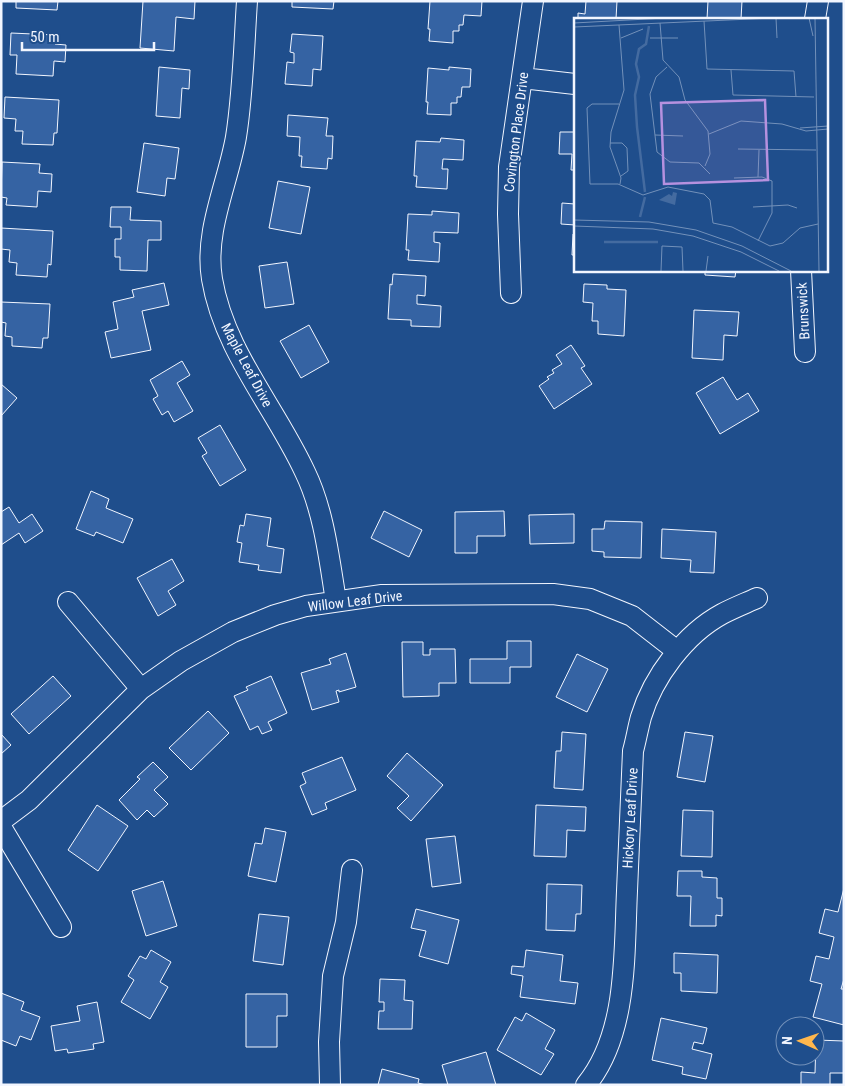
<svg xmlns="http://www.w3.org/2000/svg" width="845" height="1086" font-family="'Roboto Condensed',sans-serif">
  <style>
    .building { fill: #3563a3; stroke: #f2f6ff }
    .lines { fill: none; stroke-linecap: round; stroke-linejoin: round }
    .minor-casing { stroke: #f2f6ff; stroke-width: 22 }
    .minor { stroke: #1f4e8c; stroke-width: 20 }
    .labels { text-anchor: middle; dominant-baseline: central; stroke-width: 4; stroke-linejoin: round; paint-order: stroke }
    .street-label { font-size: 14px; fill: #f2f6ff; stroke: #1f4e8c }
    .inset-river { fill: none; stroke: #446ba0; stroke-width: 2.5 }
    .inset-road { fill: none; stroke: #7391ba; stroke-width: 1 }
    .view { fill: #b691df; fill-opacity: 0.15; stroke: #b691df; stroke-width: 2.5 }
    .inset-edge { fill: none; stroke: #f2f6ff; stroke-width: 2.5 }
  </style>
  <rect width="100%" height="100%" fill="#1f4e8c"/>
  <path class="building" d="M16 1H58L57 10 16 8Z
    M143 1H195L194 19 176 17 174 51 140 48Z
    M292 1H334L333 9 292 7Z
    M430 1H482L481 16 464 15 463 25H459V31H453V43L429 41 430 29H428Z
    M586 1H617L616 19H578V13L585 14Z
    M708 1H742L741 19H707Z
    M11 33 55 35V44L66 45 65 62 54 61 53 76 16 74 17 55H10Z
    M292 34 323 36 321 70 313 69 312 86 285 84 287 62 294 63V53L290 52Z
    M159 67 190 70 189 89 182 88 180 118 156 116Z
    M449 67 471 69 470 87H462L461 97H457V103H451V115L427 114 428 102H426L428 68 449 70Z
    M5 97 59 100 57 133H54L53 145 22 144 23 131H15L16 119 4 118Z
    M288 115 328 118 326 136H333L332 159 328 158 327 169 301 167 302 156H299L300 137 287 136Z
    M560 132H575V170H571L572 154H559Z
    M441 138 464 140 463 160 443 159 442 169H448L447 189 416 187 417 176H414L416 141 440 142Z
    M144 143 179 148 175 179 167 178 165 196 137 192Z
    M2 162 40 164 39 173 52 174 51 192 38 191 37 207 6 205 7 198 1 197Z
    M278 181 310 187 301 234 269 228Z
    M562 203 575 204V225L561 224Z
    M111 207H131L130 220 161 221V240H148L147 271 120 270V257H115V239H121V227H110Z
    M432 211 459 213 458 233 434 232V242L440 243 439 262 408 260 409 250H406L408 214 432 215Z
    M1 228 53 231 51 265 48 264 47 277 16 275 17 263 9 262 10 250 1 249Z
    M573 234 575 235V255H572Z
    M287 262 294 304 265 308 259 266Z
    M705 270H736L735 277 705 275Z
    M393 274 426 276 425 296 417 295V304L441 306 440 327 411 326V320L388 319 390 284 392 285Z
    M164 283 169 305 142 311 151 350 111 358 105 332 118 329 113 302 134 297 132 290Z
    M584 284 607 285V289L626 290 624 336 598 334V321H592L593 303 583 302Z
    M1 302 50 304 48 338H43L42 348 12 346V337L5 336 6 323 1 322Z
    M694 310 739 312 737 336 724 335 723 360 692 358Z
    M309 325 329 362 301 378 280 341Z
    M571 345 585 366 581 368 592 384 554 409 539 386 549 379 547 377 554 373 552 370 562 364 556 355Z
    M182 361 190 375 177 383 193 411 174 422 168 411 162 415 153 399 158 396 150 380Z
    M723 377 737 400 748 393 759 411 720 434 696 393Z
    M1 384 17 398 1 416Z
    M220 425 246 470 220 486 202 456 207 453 198 438Z
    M91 491 109 499 106 508 133 519 123 543 96 532 94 536 76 529Z
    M9 507 19 523 32 514 43 531 25 543 19 533 1 545V512Z
    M384 511 422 530 409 557 371 538Z
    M504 511 505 536H477V553H455V512Z
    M246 514 271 518 267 546 284 549 281 573 258 570 259 565 239 562 242 543 237 542 240 525 244 526Z
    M574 514V543L530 544 529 515Z
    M605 521 642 522 641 558 604 557V552L592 551V529H604Z
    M662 529 716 532 714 573 690 572 691 560 661 558Z
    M172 559 184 581 168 591 176 605 158 616 137 578Z
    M507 641H531V667H510V683H470V659H507Z
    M402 642H423V655H430V649H455L456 683H439V696L403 697Z
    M346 653 356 687 339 692V690L336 691 339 702 312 710 301 673 331 664 329 659Z
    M577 654 608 669 587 712 556 697Z
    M53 676 71 696 29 734 11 714Z
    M271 676 287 713 268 722 272 730 262 734 258 726 250 730 234 696 248 690 246 687Z
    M208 711 229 733 191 770 169 748Z
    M562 732 586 734 583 790 554 788 556 751H561Z
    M685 732 713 736 705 782 677 777Z
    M1 734 11 745 1 754Z
    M407 753 443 785 411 821 397 808 409 796 387 776Z
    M342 757 356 790 325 803 327 809 312 815 300 786 306 783 302 773Z
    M153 762 168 777 154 790 168 804 154 817 147 810 137 820 119 800 140 779 137 777Z
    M97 805 128 826 98 871 68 850Z
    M536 805 586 807 585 831 567 830 566 857 534 856Z
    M683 810 713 811 712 857 681 856Z
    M265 828 286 832 276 882 248 876 255 843 262 844Z
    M455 836 461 883 432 887 426 839Z
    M678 871H702V877L717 878V898H722V916L716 915V926H690L691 896H677Z
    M163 881 177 926 146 936 132 891Z
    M547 884 582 885 581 914H576L575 931 546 930Z
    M844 888V979L841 989H844V1025L813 1017 822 984 810 981 816 956 829 959 834 937 819 933 825 909 838 912Z
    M416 909 459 920 448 964 419 956 426 931 411 928Z
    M259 914 289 917 283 965 253 961Z
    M151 950 171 962 160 982 168 987 150 1019 121 1002 134 980 128 976 140 956 146 959Z
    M526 950 563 955 560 981 578 983 575 1004 520 997 523 976 511 974 512 966 524 967Z
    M674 953 718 955 717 993 681 991V973H674Z
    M380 979 405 980 404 1000 413 1001 412 1029H378L379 1011H384V1002H379Z
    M1 993 24 1002 21 1010 40 1017 31 1040 20 1036 16 1046 1 1040Z
    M246 994H287V1016H277V1047H246Z
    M97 1002 104 1042 93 1044 94 1049 68 1053 67 1049 55 1051 51 1026 80 1021 77 1006Z
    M526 1013 555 1030 545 1049 554 1054 541 1075 497 1050 515 1017 522 1021Z
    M661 1018 707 1028 703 1044 694 1042 692 1049 712 1054 706 1079 682 1074 683 1067 652 1060Z
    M816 1040 844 1041V1073H830V1085H801V1072L815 1073Z
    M486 1052 496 1085H448L442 1065Z
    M382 1069 419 1079 418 1083 426 1085H378Z"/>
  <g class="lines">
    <defs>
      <path id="minor" d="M247 1C244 46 243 93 236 137 228 183 204 231 212 279 224 351 275 407 305 472 324 511 329 558 336 601
        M815 19 818 1
        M522 78 575 84
        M801 270 805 352
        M511 293 508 214 509 167 533 1
        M68 602 141 689
        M1 821 29 800 141 689 181 661 233 632 275 615 306 606 382 595 553 594 590 599 632 616 677 651
        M1 827 61 927
        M330 1085 329 1042 333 976 346 922 352 870
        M586 1085C628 1034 624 954 627 891 629 844 631 798 633 751 636 740 638 728 641 717 653 677 685 634 722 614 733 608 746 603 757 598"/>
    </defs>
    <use href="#minor" class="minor-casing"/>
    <use href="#minor" class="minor"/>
  </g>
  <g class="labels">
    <g class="street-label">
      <text transform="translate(516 132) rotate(-83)">Covington Place Drive</text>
      <text transform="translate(803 311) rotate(-93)">Brunswick</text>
      <text transform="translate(247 365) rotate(62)">Maple Leaf Drive</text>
      <text transform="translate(355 601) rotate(-7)">Willow Leaf Drive</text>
      <text transform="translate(630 818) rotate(-87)">Hickory Leaf Drive</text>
    </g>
  </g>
  <g transform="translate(574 18)">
    <rect width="254" height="254" fill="#1f4e8c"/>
    <path d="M99 174 103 175 101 187 85 182 95 176 98 178Z" fill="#446ba0"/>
    <path class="inset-river" d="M71 174 63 109 61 77 65 59 62 46 65 31 72 26 75 8M66 199 71 179M30 224H84"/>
    <path class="inset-road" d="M202 0 203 20M235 0 239 18M241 0 245 253M130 3 133 51 220 53 222 79M0 5 91 0M86 5 89 42 105 59 111 82 134 113 136 136 131 148M45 7 50 72 37 114 36 129 47 160 46 166M0 9 199 0M47 20 69 11M76 20H104M93 49 82 59 76 76 83 134 96 144 125 145 136 156M157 52 159 77 240 79M45 86H18L13 90 16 166H44L69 177 94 169 130 176 136 182 139 205 158 209 196 228 209 225 226 210 244 206M226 110 254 108M135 116 167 103 208 106 232 113 254 111M81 117 109 118M36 125H48L53 130 54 153 47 158M164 131 242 132M184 159 185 132M160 160 188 159 198 163V195L184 223M179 189 214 187 223 190M0 202 75 204 122 212 168 228 217 253M0 208 79 211 119 218 167 234 205 253M87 253 88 228 108 229 109 253M132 253 134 238"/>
    <path class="view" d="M191 82 194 162 90 166 87 85Z"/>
    <rect width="254" height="254" class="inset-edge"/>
  </g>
  <rect width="845" height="1086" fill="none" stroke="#f2f6ff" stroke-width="5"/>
  <g transform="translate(800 1041) rotate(272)"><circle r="24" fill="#1f4e8c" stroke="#7391ba"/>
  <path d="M0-4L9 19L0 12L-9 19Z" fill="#ffb74d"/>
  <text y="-8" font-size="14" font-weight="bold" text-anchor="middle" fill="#f2f6ff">N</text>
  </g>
  <path d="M22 42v8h132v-8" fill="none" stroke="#f2f6ff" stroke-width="2.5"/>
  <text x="30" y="42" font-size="15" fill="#f2f6ff" stroke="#1f4e8c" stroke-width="4" paint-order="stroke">50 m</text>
</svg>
